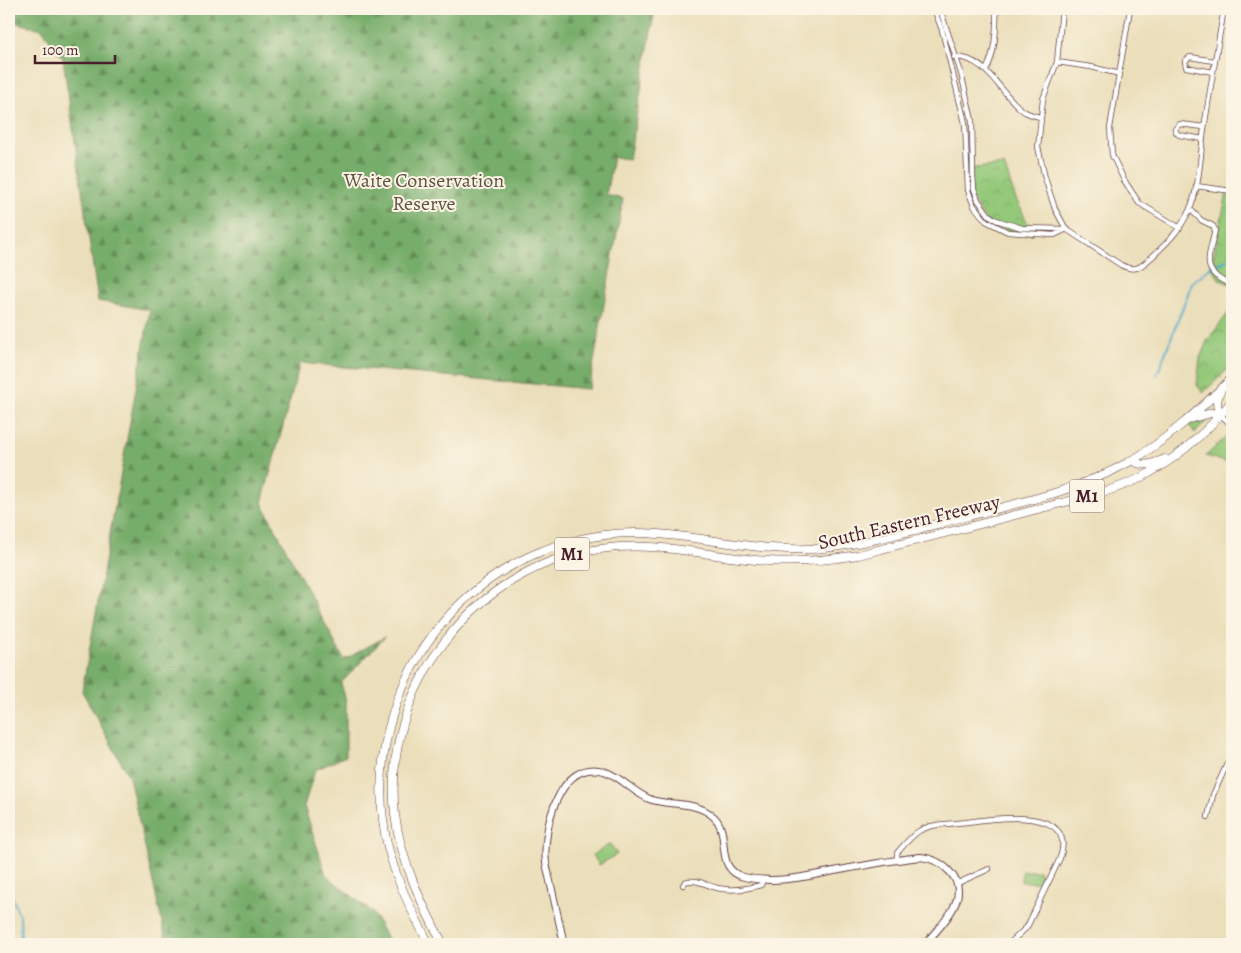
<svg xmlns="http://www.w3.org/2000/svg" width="1241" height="953" font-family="Alegreya,serif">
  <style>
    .grass { fill: url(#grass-tufts); stroke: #6f7452 }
    .forest { fill: url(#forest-firs); stroke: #60664a }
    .park { fill: url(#park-crowns); stroke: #6f7452 }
    .garden { fill: #94c97a; stroke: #6f7452 }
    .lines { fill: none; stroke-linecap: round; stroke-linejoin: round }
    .stream { stroke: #4fabcd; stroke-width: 2 }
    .street-casing { stroke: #623c41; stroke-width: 6 }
    .secondary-casing { stroke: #623c41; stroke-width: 8 }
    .highway-casing { stroke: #623c41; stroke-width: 9 }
    .street { stroke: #fff; stroke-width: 4.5 }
    .secondary { stroke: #fff; stroke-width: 6 }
    .highway { stroke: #fff; stroke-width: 8 }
    .labels { text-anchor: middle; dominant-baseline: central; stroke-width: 4; stroke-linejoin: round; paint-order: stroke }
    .shield { fill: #fcf5e5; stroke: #7f5f63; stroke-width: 1 }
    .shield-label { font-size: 19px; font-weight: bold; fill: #4a1f2b }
    .park-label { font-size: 20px; fill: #605243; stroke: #fcf5e5 }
    .street-label { font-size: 20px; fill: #4a1f2b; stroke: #fcf5e5 }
  </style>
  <defs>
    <pattern id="grass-tufts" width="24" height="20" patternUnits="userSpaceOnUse" patternTransform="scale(1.25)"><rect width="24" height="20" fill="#94c97a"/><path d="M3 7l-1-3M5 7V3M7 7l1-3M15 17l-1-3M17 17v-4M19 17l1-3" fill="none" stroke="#81ac6a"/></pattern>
    <pattern id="forest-firs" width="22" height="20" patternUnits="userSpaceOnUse" patternTransform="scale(1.25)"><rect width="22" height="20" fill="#77ad6a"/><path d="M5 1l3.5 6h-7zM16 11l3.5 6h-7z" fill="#648c57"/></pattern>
    <pattern id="park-crowns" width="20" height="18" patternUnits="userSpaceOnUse" patternTransform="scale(1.25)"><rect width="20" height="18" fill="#94c97a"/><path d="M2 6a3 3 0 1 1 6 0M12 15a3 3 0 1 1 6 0" fill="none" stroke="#81ac6a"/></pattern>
  </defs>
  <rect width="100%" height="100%" fill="#fcf5e5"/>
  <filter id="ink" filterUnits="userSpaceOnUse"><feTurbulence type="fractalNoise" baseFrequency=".02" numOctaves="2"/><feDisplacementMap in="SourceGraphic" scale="10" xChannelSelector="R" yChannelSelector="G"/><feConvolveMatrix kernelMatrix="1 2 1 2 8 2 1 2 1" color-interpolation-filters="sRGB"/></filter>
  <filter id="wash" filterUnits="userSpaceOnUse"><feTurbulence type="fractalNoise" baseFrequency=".0096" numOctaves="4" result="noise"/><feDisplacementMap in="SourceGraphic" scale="20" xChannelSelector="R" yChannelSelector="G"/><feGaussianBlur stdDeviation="1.12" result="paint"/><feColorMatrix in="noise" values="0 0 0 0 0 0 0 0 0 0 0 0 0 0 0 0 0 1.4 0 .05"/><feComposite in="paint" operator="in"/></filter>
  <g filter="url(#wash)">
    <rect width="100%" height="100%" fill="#ebdfbb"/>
    <path class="grass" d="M1213 415 1195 433 1189 425 1198 418Z"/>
    <path class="forest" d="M9 9H655L629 159 613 157 606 195 623 199 589 389 300 363 262 503 344 660 385 637 341 683 346 701V756L315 770 304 806 326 875 373 913 390 944H167L129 777 82 691 150 310 98 301 63 59 42 29 9 21Z"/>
    <path class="park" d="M1004 165 1015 197 1033 234 1008 232 986 221 971 198 966 169Z
      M1227 193 1232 194V285L1220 280 1211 267Z
      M1232 291V365L1203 393 1197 385 1200 358 1207 341 1229 312Z
      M1232 431V464L1206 456Z"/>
    <path class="garden" d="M610 844 617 854 599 865 593 855Z
      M1022 871H1040V882H1021Z"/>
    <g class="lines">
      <path class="stream" d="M1157 375 1192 283 1211 267 1232 258
        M9 889 20 917 21 938"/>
    </g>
  </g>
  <g filter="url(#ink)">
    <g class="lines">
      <defs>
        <path id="street" d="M934 9 942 30 965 123 968 190 974 206 986 221 1008 232 1054 235 1065 230
          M940 9 961 73 972 120 973 176 974 189 978 200 989 215 996 220 1022 228 1066 229 1121 265C1136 273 1142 266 1153 256 1168 242 1180 230 1189 211 1200 187 1200 156 1204 129 1210 89 1217 49 1224 9
          M1062 9 1057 62 1043 99 1038 147 1045 178 1055 209 1066 229
          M1130 9 1110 128 1112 155 1124 180 1139 203 1180 228
          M954 57C989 57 1000 96 1025 112 1029 114 1035 116 1040 117
          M1057 62 1091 67 1120 74
          M986 70C995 55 997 26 996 9
          M1213 72 1186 67 1185 61 1190 57 1214 61
          M1203 139 1179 135 1176 132 1175 129 1180 124 1204 127
          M1196 186 1232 191
          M1190 209 1201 220 1213 226 1215 230C1209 258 1199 272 1232 285
          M1221 415 1232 426
          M1208 817 1213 795 1232 753
          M897 859V853C903 846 911 836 919 831 932 823 952 824 967 822 995 818 1078 806 1060 858L1027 927 1009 944
          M958 883 989 869
          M683 885 685 882C695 878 706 885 717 888 731 891 747 889 761 885L763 879"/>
        <path id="secondary" d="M564 944 546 863C542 831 559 758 604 771 622 777 634 794 652 800 672 806 697 801 714 817 732 834 713 869 744 877 773 884 805 877 834 871 863 866 891 860 920 857 932 858 942 863 950 872 973 897 941 925 925 944"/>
        <path id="highway" d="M1220 392C1216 401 1216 407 1221 415
          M1190 419 1211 413 1221 415
          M1132 460C1144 468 1152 464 1165 459
          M429 944C408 904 388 865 383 820 367 681 464 553 604 535 681 525 756 558 833 547 879 541 923 527 968 516 1023 502 1079 490 1129 462 1167 441 1201 408 1232 378
          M443 944C421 903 401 861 395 815 381 688 475 566 600 549 658 540 713 558 769 561 799 563 828 560 858 555 918 540 978 525 1038 509 1071 500 1105 494 1136 480 1174 462 1206 433 1232 401"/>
      </defs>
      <use href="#street" class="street-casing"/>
      <use href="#secondary" class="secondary-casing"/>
      <use href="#highway" class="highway-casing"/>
      <use href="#street" class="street"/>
      <use href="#secondary" class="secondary"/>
      <use href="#highway" class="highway"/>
    </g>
  </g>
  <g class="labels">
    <g class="shield">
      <rect x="1069.5" y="479.5" width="35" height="33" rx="4"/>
      <rect x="554.5" y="537.5" width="35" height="33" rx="4"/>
    </g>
    <g class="shield-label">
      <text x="1087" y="496">M1</text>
      <text x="572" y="554">M1</text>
    </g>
    <g class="park-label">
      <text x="424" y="180">Waite Conservation<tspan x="424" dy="23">Reserve</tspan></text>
    </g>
    <g class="street-label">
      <text transform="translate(909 522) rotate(-13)">South Eastern Freeway</text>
    </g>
  </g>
  <rect width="1241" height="953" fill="none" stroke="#fcf5e5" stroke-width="30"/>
  <path d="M35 55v8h80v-8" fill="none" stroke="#4a1f2b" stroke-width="2.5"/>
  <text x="42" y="55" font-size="15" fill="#4a1f2b" stroke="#fcf5e5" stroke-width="4" paint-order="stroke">100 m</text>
</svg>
